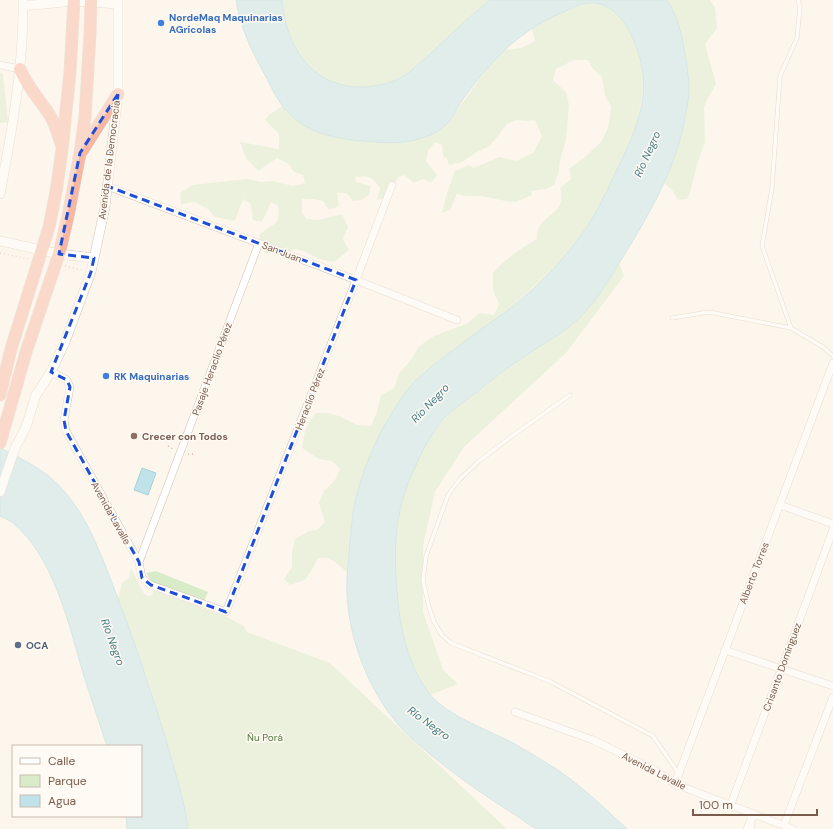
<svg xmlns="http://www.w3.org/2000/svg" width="833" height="829" font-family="'DM Sans',sans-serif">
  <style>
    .green { fill: #d8ecc9 }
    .water { fill: #bfe3e8; stroke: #a5d3da }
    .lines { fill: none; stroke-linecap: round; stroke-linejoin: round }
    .lane-casing { stroke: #d1beb0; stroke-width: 4.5 }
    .street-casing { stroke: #d1beb0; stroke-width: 8 }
    .secondary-casing { stroke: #d6c0b0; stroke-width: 10 }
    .highway-casing { stroke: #dad1cd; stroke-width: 13 }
    .path { stroke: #d9b8a5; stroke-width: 1.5; stroke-dasharray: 1 3; stroke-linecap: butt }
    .lane { stroke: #fff; stroke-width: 3.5 }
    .street { stroke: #fff; stroke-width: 7 }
    .secondary { stroke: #fff; stroke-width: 9 }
    .highway { stroke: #f7b7a3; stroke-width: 12 }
    .marked { fill: none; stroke: #1d4ed8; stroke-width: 3; stroke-dasharray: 8 5; stroke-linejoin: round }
    .shop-dot { fill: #3f7fe0; stroke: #fffaf3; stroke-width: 1.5 }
    .education-dot { fill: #8d6e63; stroke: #fffaf3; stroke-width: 1.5 }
    .service-dot { fill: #5c6f8a; stroke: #fffaf3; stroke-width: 1.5 }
    .labels { text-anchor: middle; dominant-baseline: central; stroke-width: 3; stroke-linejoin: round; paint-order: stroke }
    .shop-label { font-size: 10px; font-weight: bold; fill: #366cbe; stroke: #fffaf3; text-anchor: start }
    .street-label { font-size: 10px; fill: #7a5c4d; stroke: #fffaf3 }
    .education-label { font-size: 10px; font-weight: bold; fill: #785e54; stroke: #fffaf3; text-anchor: start }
    .service-label { font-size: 10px; font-weight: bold; fill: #4e5e75; stroke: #fffaf3; text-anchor: start }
    .park-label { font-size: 10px; fill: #537a41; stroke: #fffaf3 }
    .water-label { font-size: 11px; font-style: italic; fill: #437c86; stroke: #fffaf3 }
  </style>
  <rect width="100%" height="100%" fill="#fdf6ec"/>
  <path class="green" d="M282 0H490C470 16 452 34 433 51 423 60 412 72 400 78 390 84 376 86 365 87 313 89 286 48 282 0Z
    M667 0H710L715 7 717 28 705 44 716 84 709 96 704 107 705 142 697 165 690 193 687 199 678 200 672 190 664 183 678 148 685 120 689 93 672 9Z
    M587 3 601 4 611 9 619 16 629 30 638 52 644 76 642 96 637 125 623 158 603 199 582 236 563 258 541 280 507 311 424 371 410 387 388 418 361 480 353 513 348 573C337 564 332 556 318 558L313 568 305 580 290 585 284 579 292 567V553L295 539 309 531 317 530 325 522 319 503 324 491 335 480 340 469 332 461 319 459 302 448 305 430 315 413H327L339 416 357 425 371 426 377 412 381 395 394 388 399 373 412 359 419 346 434 336 468 323 479 313 494 315 499 304 493 290V273C505 259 520 249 537 239 535 218 558 216 561 201 562 197 561 192 560 188L571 179 569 169 585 157 601 142 608 128 611 107 605 96 602 77 593 69 588 60H574L556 69 553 80 566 92 569 105 566 140 560 160 559 171 554 185 546 189 531 191 532 195 516 202 505 201 482 196H466L457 194 450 210 442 213 447 193 455 171 469 165 473 168 500 157 516 161 533 153 542 136 535 120 527 121 517 120 507 124 490 146 477 152 462 162 449 165 447 159 443 156 442 145 435 142 428 151 426 161 437 175 431 183 423 179 414 183 404 175 399 177 384 198 377 200 380 188C371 175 369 176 355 177L356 182 371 186 369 195 361 200 353 201 346 193H337L339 205 335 208 328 209 323 201 312 199H302V213L307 219 318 220 342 214 348 227 343 239 349 250 334 262 320 259 303 251 296 249 282 254 266 253 259 236C270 222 281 229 278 206L271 202 262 222 253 220 251 204 243 199 235 221 215 217 208 209 194 202 181 204 180 193 192 185 247 179 261 182 272 181 293 186 305 183 303 175 294 172 289 164 277 158 258 171 246 158 240 142 279 149V134L265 120 269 115 282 106 295 119 432 134 444 128 481 77 494 60 505 50 521 48 535 41 532 28 549 18Z
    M0 72 3 74 8 122 0 123Z
    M619 263 624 276 566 353 464 447 435 492 423 546V612L443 670 458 684 430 695C419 678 409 660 404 641 398 620 397 597 396 575 392 520 408 459 445 418 453 408 466 401 476 393 492 381 509 367 526 355 543 343 561 335 576 321 594 305 606 283 619 263Z
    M131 568 144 594 150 596 153 593 152 581 146 573 156 571 208 592 201 608 221 614 244 626 247 632 330 663 507 829H188L187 820 178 783 150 686 118 598 122 583 129 578Z"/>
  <path class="water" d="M236 0H282C286 48 313 89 365 87 376 86 390 84 400 78 411 72 421 62 431 53 450 35 469 17 490 0H667C677 15 681 31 684 49 687 63 689 78 689 91 689 98 687 106 686 112 678 165 650 213 623 257 609 279 596 303 576 321 562 334 544 343 528 354 509 366 491 381 473 395 464 402 452 410 444 418 433 432 424 447 417 463 395 508 393 543 397 592 400 628 407 662 428 692 445 715 488 730 513 743 524 749 535 756 545 762 576 780 601 805 627 829 605 829 584 829 562 829 555 829 544 829 538 829 531 827 523 820 517 816 480 793 445 768 412 739 371 702 344 633 347 578 349 557 350 534 353 513 360 470 382 423 409 388 421 373 436 363 452 351 469 338 487 325 504 313 531 293 559 265 579 238 595 217 607 191 618 167 632 140 647 105 643 74 640 48 622 0 589 3 582 3 573 8 566 11 538 22 514 39 494 61 483 73 472 86 463 99 455 111 451 124 438 131 420 142 396 144 375 142 355 141 331 138 312 130 300 124 288 114 281 104 275 95 270 85 265 75 252 52 240 27 236 0Z
    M0 448C30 463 52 473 72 501 92 528 102 558 114 588 134 640 152 693 168 747 175 773 185 801 188 829H127L126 816H141V746H107C99 722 91 698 83 673 69 625 54 557 13 523 9 520 4 518 0 516Z
    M142 468 156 473 148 495 134 490Z"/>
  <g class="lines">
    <defs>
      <path id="lane" d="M798 0 800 7 797 38 780 76 772 188 762 246 791 328 823 347 833 356
        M672 318 709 312 791 328
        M570 395 516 433 479 461 459 480 448 495 426 556 423 581 429 607 434 622 442 635 451 643 551 682 653 736 677 771 676 775
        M752 829 753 820"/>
      <path id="street" d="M0 65 20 69
        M107 186 356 280 457 320
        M51 372 67 380 70 387 64 420 66 431 139 562 142 578 151 585 226 612 356 280 392 185
        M780 505 833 524
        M139 562 259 243
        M725 650 833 686
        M515 712 593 740 655 770 675 784 793 829
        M675 784 833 363
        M731 804 833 530
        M784 825 833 697
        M747 829 753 814"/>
      <path id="secondary" d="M23 6 74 1 118 4
        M0 194C12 130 24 65 23 0
        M0 241 59 254 94 258
        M0 492 15 448 26 427 36 395 51 372 65 342 91 272 105 207 118 94V0"/>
      <path id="highway" d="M20 69C27 86 39 99 49 114 55 123 58 134 61 144
        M82 151 118 94
        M0 395 11 349 49 227 56 192 62 150 70 72 74 0
        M0 443 26 352 59 254 68 216 80 153 85 117 90 35 91 0"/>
    </defs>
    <use href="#lane" class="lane-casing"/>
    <use href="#street" class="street-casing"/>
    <use href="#secondary" class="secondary-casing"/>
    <use href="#highway" class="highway-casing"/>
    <path class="path" d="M0 253 29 259
      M65 266 82 270
      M168 446 173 449
      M188 454H193"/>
    <use href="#lane" class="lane"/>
    <use href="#street" class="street"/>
    <use href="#secondary" class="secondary"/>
    <use href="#highway" class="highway"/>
  </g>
  <path d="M0 0H833V829H0ZM118 94 107 186 356 280 226 612 151 585 142 578 139 562 66 431 64 420 70 387 67 380 51 372 91 272 94 258 59 254 80 153Z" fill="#fdf6ec" fill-opacity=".55" fill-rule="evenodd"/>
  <path class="marked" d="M118 94 107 186 356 280 226 612 151 585 142 578 139 562 66 431 64 420 70 387 67 380 51 372 91 272 94 258 59 254 80 153Z"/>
  <g class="shop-dot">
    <circle cx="161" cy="23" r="4"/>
    <circle cx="106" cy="376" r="4"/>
  </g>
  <circle class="education-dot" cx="134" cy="436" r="4"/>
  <circle class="service-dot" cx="18" cy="645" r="4"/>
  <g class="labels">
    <g class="shop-label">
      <text x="169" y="17">NordeMaq Maquinarias<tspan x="169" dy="12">AGrícolas</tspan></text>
      <text x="114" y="376">RK Maquinarias</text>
    </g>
    <g class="street-label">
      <text transform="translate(109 160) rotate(-83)">Avenida de la Democracia</text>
      <text transform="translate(282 252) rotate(21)">San Juan</text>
      <text transform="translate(212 369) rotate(-70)">Pasaje Heraclio Pérez</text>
      <text transform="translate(310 399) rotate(-69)">Heraclio Pérez</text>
      <text transform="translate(111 513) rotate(61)">Avenida Lavalle</text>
      <text transform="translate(754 573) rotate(-69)">Alberto Torres</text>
      <text transform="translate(782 667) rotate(-70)">Crisanto Domínguez</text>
      <text transform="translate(654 771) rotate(27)">Avenida Lavalle</text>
    </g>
    <g class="education-label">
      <text x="142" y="436">Crecer con Todos</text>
    </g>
    <g class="service-label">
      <text x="26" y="645">OCA</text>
    </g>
    <g class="park-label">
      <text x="265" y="737">Ñu Porá</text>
    </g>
    <g class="water-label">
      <text transform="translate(647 154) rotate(-66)">Río Negro</text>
      <text transform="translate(430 403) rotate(-46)">Río Negro</text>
      <text transform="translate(113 642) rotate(70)">Río Negro</text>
      <text transform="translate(429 723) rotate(36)">Río Negro</text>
    </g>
  </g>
  <rect x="12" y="745" width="130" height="72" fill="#fffaf3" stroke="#cabbb1"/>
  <rect x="20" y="758" width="20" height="6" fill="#ffffff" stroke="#cabbb1"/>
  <text x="48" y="765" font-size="12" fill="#7a5c4d">Calle</text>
  <rect x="20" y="775" width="20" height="12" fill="#d8ecc9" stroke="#cabbb1"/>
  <text x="48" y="785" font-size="12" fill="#7a5c4d">Parque</text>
  <rect x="20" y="795" width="20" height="12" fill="#bfe3e8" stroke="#cabbb1"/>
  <text x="48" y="805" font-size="12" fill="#7a5c4d">Agua</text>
  <path d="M693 809v6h124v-6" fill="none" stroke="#7a5c4d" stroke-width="2"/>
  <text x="699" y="809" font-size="12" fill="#7a5c4d" stroke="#fffaf3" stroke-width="3" paint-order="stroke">100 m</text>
</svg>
